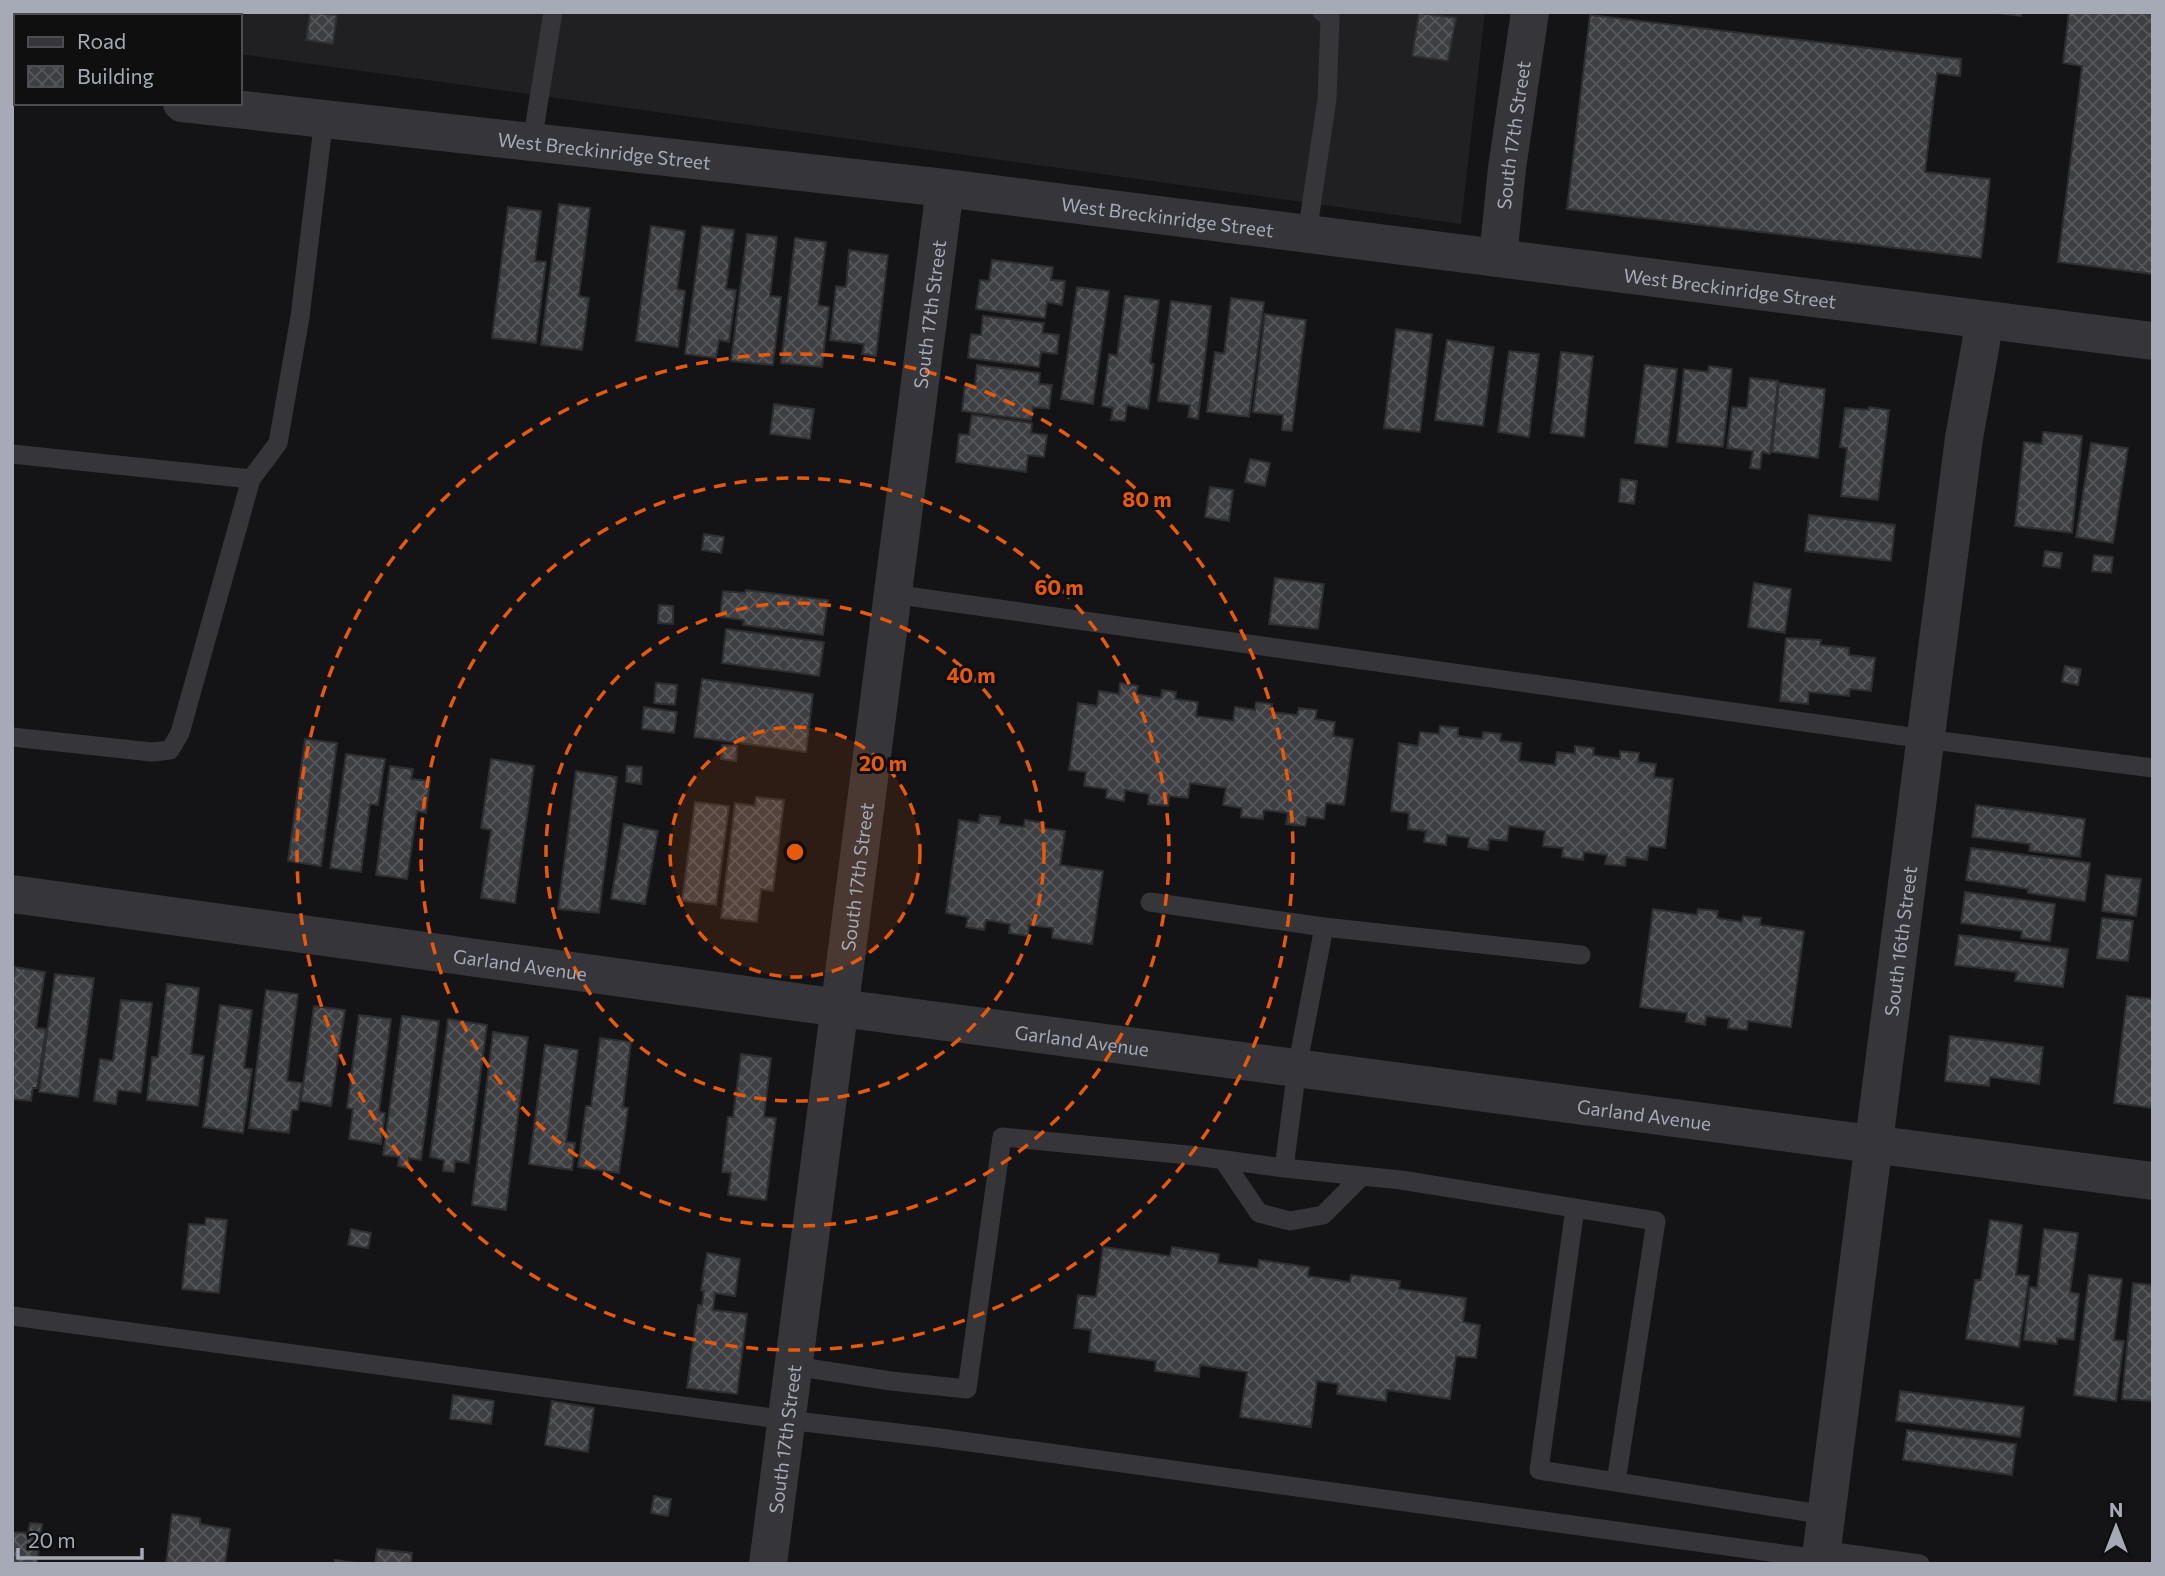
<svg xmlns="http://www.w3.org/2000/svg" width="2165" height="1576" font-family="Commissioner,sans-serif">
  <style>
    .built { fill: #202022 }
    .building { fill: url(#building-cross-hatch); stroke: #2e2e31; stroke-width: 2 }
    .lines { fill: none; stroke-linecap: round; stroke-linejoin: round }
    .service { stroke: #35353a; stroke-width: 19 }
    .minor { stroke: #35353a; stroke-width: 38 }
    .ring { fill: none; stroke: #e8590c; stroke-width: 3.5; stroke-dasharray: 12 9 }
    .labels { text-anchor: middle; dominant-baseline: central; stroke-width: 6; stroke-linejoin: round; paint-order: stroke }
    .street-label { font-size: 19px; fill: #a6aab6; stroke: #0f0f10 }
    .centre { fill: #e8590c; stroke: #0f0f10; stroke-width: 3.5 }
    .ring-label { font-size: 21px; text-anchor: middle; font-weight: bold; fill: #e8590c; stroke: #0f0f10; stroke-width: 6; stroke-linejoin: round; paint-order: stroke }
  </style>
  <defs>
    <pattern id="building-cross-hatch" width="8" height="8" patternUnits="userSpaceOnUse" patternTransform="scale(1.75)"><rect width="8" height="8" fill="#3e3f43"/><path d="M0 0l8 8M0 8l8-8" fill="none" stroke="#57585c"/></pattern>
  </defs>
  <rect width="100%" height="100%" fill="#141416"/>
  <path class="built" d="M12 12H1485L1461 224 240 54V16H16V22H12Z"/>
  <path class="building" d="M310 12 337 15 333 44 306 40Z
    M1991 12H2022L2021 16Z
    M2069 12H2153V274L2058 262 2082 66 2063 63Z
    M1419 13 1456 18 1448 61 1412 56Z
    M1590 15 1961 59 1960 76 1937 73 1925 172 1990 179 1981 258 1567 209Z
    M559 204 590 208 579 296 589 298 582 350 541 345Z
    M508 207 541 211 535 261 546 262 536 343 492 338Z
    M651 226 685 231 677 289 685 291 678 347 636 341Z
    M702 226 734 230 726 289 736 290 729 342 719 340 716 358 685 354Z
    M747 234 777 237 770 296 781 297 773 365 731 361Z
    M795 238 826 242 818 305 829 307 822 367 781 363Z
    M849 250 888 255 876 356 862 354 864 344 830 340 836 286 846 287Z
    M992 260 1053 267 1051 280 1065 281 1062 305 1047 302 1045 318 976 309 980 280 989 281Z
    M1077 287 1109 291 1093 404 1061 399Z
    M1125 296 1159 300 1150 363 1154 364 1148 409 1127 405 1125 421 1111 420 1113 408 1102 406 1109 354 1117 356Z
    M1231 298 1264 302 1249 417 1207 412 1215 352 1224 354Z
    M1171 301 1211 306 1198 419 1188 417 1190 405 1158 401Z
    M1265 314 1306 320 1292 431 1282 430 1283 415 1253 412Z
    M983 316 1044 323 1042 333 1059 335 1057 354 1041 352 1039 367 968 358 971 334 981 335Z
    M1396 329 1432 334 1420 432 1384 428Z
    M1447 340 1494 347 1483 426 1435 420Z
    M1509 351 1539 354 1529 437 1498 432Z
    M1561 352 1593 356 1584 437 1551 433Z
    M977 365 1040 373 1039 384 1052 385 1049 409 1033 407 1031 420 962 411 965 384 975 385Z
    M1645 365 1677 369 1667 447 1635 443Z
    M1709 366 1732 369 1723 447 1677 442 1684 369 1708 372Z
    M1750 378 1778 381 1770 454 1762 452 1760 469 1750 468 1753 451 1727 448 1732 407 1747 408Z
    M1779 383 1825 389 1818 458 1772 452Z
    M774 404 814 409 810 439 770 434Z
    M1869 407 1889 410 1878 500 1841 496 1847 448 1840 447 1845 408 1869 410Z
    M972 415 1032 423 1031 433 1047 435 1044 457 1028 455 1026 472 956 462 959 434 969 435Z
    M2043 432 2082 436 2072 533 2015 526 2024 442 2042 444Z
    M2091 443 2128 448 2113 543 2076 537Z
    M1250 459 1270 463 1265 486 1245 482Z
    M1621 479 1637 481 1634 504 1619 502Z
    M1210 487 1233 490 1229 521 1205 517Z
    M1809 515 1895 525 1891 561 1805 551Z
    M704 534 724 537 721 553 702 550Z
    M2045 551 2062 553 2060 568 2043 566Z
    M2094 555 2113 557 2111 573 2092 571Z
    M1275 578 1324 584 1318 629 1269 624Z
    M1754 583 1791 589 1785 633 1748 627Z
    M746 590 828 600 823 635 743 625 744 620 720 617 723 591 745 593Z
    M659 605 673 606V624L658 623Z
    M726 629 824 642 819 676 722 663Z
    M1786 638 1821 640 1820 645 1849 648V655L1875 658 1871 691 1850 689 1849 696 1809 692 1808 704 1780 701Z
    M2065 666 2081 669 2078 685 2062 682Z
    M702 679 813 694 806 752 694 737Z
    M656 683 677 685 675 705 654 703Z
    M1120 683 1138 686 1136 694 1161 698 1162 690 1176 692 1175 699 1198 702 1196 716 1233 721 1235 707 1255 710 1256 702 1272 704 1271 712 1297 715 1299 708 1317 710 1315 719 1335 722 1333 736 1353 739 1344 805 1326 803 1324 819 1307 817 1305 826 1286 824 1288 813 1264 810 1263 819 1241 817 1242 808 1223 805 1226 788 1190 783 1188 798 1169 796 1168 806 1148 804 1149 794 1125 790 1124 801 1106 798 1107 789 1084 786 1086 772 1069 770 1078 703 1097 706 1099 691 1119 694Z
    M644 707 677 712 674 733 642 729Z
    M1440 726 1458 728V736L1482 739 1483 732 1501 734 1500 741 1521 743 1519 761 1555 765 1557 752 1575 754V746L1594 748 1593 755 1620 759V751L1639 753 1638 762 1656 764 1654 777 1673 779 1665 848 1649 846 1647 860 1626 857 1625 866 1605 864 1607 855 1584 852 1583 860 1562 857 1563 848 1543 846 1545 831 1509 826 1507 841 1489 839 1488 850 1468 847 1469 838 1447 835 1446 845 1424 842 1426 831 1408 829 1409 813 1391 811 1399 743 1418 746 1420 732 1439 734Z
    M305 739 337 743 321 866 288 861Z
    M722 745 737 746 736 761 721 759Z
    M346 754 385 759 378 805 370 804 361 872 330 868Z
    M491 759 534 766 515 903 481 898 491 830 481 828Z
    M390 766 413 769 411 779 430 781 426 813 417 811 407 879 376 875Z
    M627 766 642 767 641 784 626 782Z
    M576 771 617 777 599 913 558 909Z
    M756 797 784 800 773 891 761 889 757 922 721 918 735 803 755 806Z
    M695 802 729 806 716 905 682 901Z
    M1976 805 2085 819 2080 857 2029 851 2030 844 1972 837Z
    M980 815 1000 817 999 824 1024 827 1025 820 1045 823 1043 828 1065 831 1060 865 1103 871 1092 944 1052 938 1053 928 1029 925 1028 936 1009 933 1010 924 986 920 984 930 966 927 968 917 946 913 959 820 979 823Z
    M624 824 658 831 645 904 611 899Z
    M1971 848 2090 863 2085 901 2028 893V889L1966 880Z
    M2106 875 2141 879 2136 916 2102 911Z
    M1965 892 2055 904 2050 941 2021 938 2022 931 1961 923Z
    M1653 909 1697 915 1698 909 1718 911 1717 918 1742 922 1743 916 1761 918 1760 925 1804 931 1791 1027 1748 1021 1747 1030 1728 1028 1729 1019 1706 1016 1705 1025 1686 1022 1687 1013 1640 1007Z
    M2102 918 2133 921 2128 961 2097 958Z
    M1959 935 2068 949 2063 987 2015 981 2017 972 1955 965Z
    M15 967 45 972 36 1028 46 1029 37 1088H33L31 1101 12 1099V984Z
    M55 974 94 978 78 1097 39 1092Z
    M167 984 199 988 191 1054 204 1056 198 1106 147 1100 152 1057H158Z
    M266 990 298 994 287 1081 302 1083 298 1110H292L289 1133 249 1128Z
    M2127 996 2153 999V1108L2114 1103Z
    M121 1000 152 1003 141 1093 118 1090 116 1104 94 1101 100 1059 113 1061Z
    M220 1005 252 1010 244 1068 252 1069 243 1133 203 1127Z
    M314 1006 345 1010 331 1106 301 1101Z
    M359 1015 391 1019 379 1112 385 1113 381 1144 349 1139 353 1109 347 1108Z
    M402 1016 439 1021 421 1160 409 1158 408 1168 398 1166 399 1157 383 1155Z
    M448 1019 487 1025 469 1163 455 1161 454 1172 443 1171 444 1160 430 1157Z
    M493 1032 528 1037 506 1210 472 1205Z
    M1950 1036 2043 1047 2039 1084 1990 1077 1989 1086 1945 1081Z
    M600 1038 631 1042 623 1107 628 1108 619 1173 578 1167 586 1106H591Z
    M545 1045 578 1050 566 1142 575 1143 572 1170 529 1164Z
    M741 1054 771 1058 764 1117 776 1118 766 1200 728 1195 731 1173 722 1172 728 1117H733Z
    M206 1218 227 1220 219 1293 182 1289 189 1224 205 1225Z
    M1990 1220 2022 1225 2016 1275 2029 1276 2019 1347 1966 1339 1975 1280H1981Z
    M351 1229 371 1233 368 1248 348 1245Z
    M2044 1229 2078 1233 2070 1292 2079 1294 2074 1340 2057 1338V1344L2024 1340 2030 1287 2037 1288Z
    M1103 1247 1170 1256 1172 1247 1219 1254 1218 1263 1258 1268 1259 1260 1309 1267 1308 1276 1350 1282 1351 1275 1400 1281 1399 1289 1466 1298 1463 1322 1480 1325 1476 1358 1456 1356 1450 1399 1387 1390 1386 1401 1337 1394 1338 1384 1317 1381 1311 1427 1240 1417 1247 1372 1200 1365 1199 1377 1155 1371 1156 1361 1089 1352 1091 1330 1074 1328 1078 1295 1096 1297Z
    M707 1253 740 1259 735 1296 715 1293 713 1310 747 1314 737 1394 687 1388 698 1305H702L704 1291 701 1290Z
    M2089 1275 2122 1279 2114 1340 2124 1341 2116 1401 2074 1395Z
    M2133 1283 2153 1285V1401L2122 1399Z
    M1900 1391 2024 1407 2020 1437 1896 1421Z
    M453 1395 494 1401 491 1424 450 1419Z
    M552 1401 594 1408 588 1452 545 1445Z
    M1907 1430 2016 1444 2012 1475 1903 1460Z
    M654 1496 671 1499 668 1516 651 1513Z
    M172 1514 200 1518V1524L230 1529 225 1564H166Z
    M30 1523 42 1524 37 1564H12V1532L28 1533Z
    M377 1549 412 1553 411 1564H375Z
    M335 1560 364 1564H335Z"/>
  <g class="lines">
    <path class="service" d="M532 142 553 12
      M1307 234 1327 99 1330 18 1322 12
      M12 454 251 479
      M892 594 1925 739 2153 768
      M12 737 152 752 170 750 180 733 251 479 278 443 300 317 324 118
      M1150 902 1324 927
      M1223 1160 1259 1213 1290 1221 1323 1215 1362 1176
      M1575 1208 1539 1470 1616 1482 1656 1221 1401 1180 1284 1168 1297 1068 1324 927 1581 955
      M12 1316 787 1420 940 1438 1820 1559
      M794 1366 891 1381 967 1389 1002 1137 1188 1155 1284 1168
      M1616 1482 1826 1515
      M1821 1550 1920 1564"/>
    <g class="minor">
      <path d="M12 86H16"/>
      <path id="s1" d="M182 103 945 188 2153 341"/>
      <path id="s2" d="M1498 258 1507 168 1530 12"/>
      <path id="s3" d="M12 894 840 1008 2153 1181"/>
      <path id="s4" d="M768 1564 945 188"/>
      <path id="s5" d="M1820 1564 1964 438 1985 320"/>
    </g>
  </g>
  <circle cx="795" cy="852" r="125" fill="#e8590c" fill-opacity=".12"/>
  <g class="ring">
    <circle cx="795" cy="852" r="125"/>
    <circle cx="795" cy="852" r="249"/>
    <circle cx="795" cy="852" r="374"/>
    <circle cx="795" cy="852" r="498"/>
  </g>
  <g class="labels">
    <g class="street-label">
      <text stroke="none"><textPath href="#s2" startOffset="124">South 17th Street</textPath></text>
      <text stroke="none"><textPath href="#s1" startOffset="425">West Breckinridge Street</textPath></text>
      <text stroke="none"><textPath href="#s1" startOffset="992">West Breckinridge Street</textPath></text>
      <text stroke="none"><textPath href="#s1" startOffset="1559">West Breckinridge Street</textPath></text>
      <text stroke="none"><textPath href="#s4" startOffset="1260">South 17th Street</textPath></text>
      <text stroke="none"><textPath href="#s4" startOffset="693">South 17th Street</textPath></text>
      <text stroke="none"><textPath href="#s5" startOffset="628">South 16th Street</textPath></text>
      <text stroke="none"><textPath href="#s3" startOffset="513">Garland Avenue</textPath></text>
      <text stroke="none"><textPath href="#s3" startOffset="1080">Garland Avenue</textPath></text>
      <text stroke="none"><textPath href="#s3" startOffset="1647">Garland Avenue</textPath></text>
      <text stroke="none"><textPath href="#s4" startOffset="126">South 17th Street</textPath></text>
    </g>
  </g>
  <circle cx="795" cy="852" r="10" class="centre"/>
  <g class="ring-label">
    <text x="1147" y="507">80 m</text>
    <text x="1059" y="595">60 m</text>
    <text x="971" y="683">40 m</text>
    <text x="883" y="771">20 m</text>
  </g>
  <rect width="2165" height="1576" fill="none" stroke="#a6aab6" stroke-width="28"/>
  <rect x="14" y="14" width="228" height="91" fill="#0f0f10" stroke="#4b4d52" stroke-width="2"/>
  <rect x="28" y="37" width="35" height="10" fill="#35353a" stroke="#4b4d52" stroke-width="2"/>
  <text x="77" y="49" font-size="21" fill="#a6aab6">Road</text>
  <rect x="28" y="66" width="35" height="21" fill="url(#building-cross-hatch)" stroke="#4b4d52" stroke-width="2"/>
  <text x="77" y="84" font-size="21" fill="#a6aab6">Building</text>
  <g transform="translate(2116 1527)" stroke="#0f0f10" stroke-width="5" paint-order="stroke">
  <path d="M0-5L12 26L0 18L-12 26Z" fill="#a6aab6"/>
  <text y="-10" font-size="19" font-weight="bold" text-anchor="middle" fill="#a6aab6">N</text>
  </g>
  <path d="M18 1548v10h124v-10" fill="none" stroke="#a6aab6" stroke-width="3.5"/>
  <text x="28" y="1548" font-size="21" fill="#a6aab6" stroke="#0f0f10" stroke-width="5" paint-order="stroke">20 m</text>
</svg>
